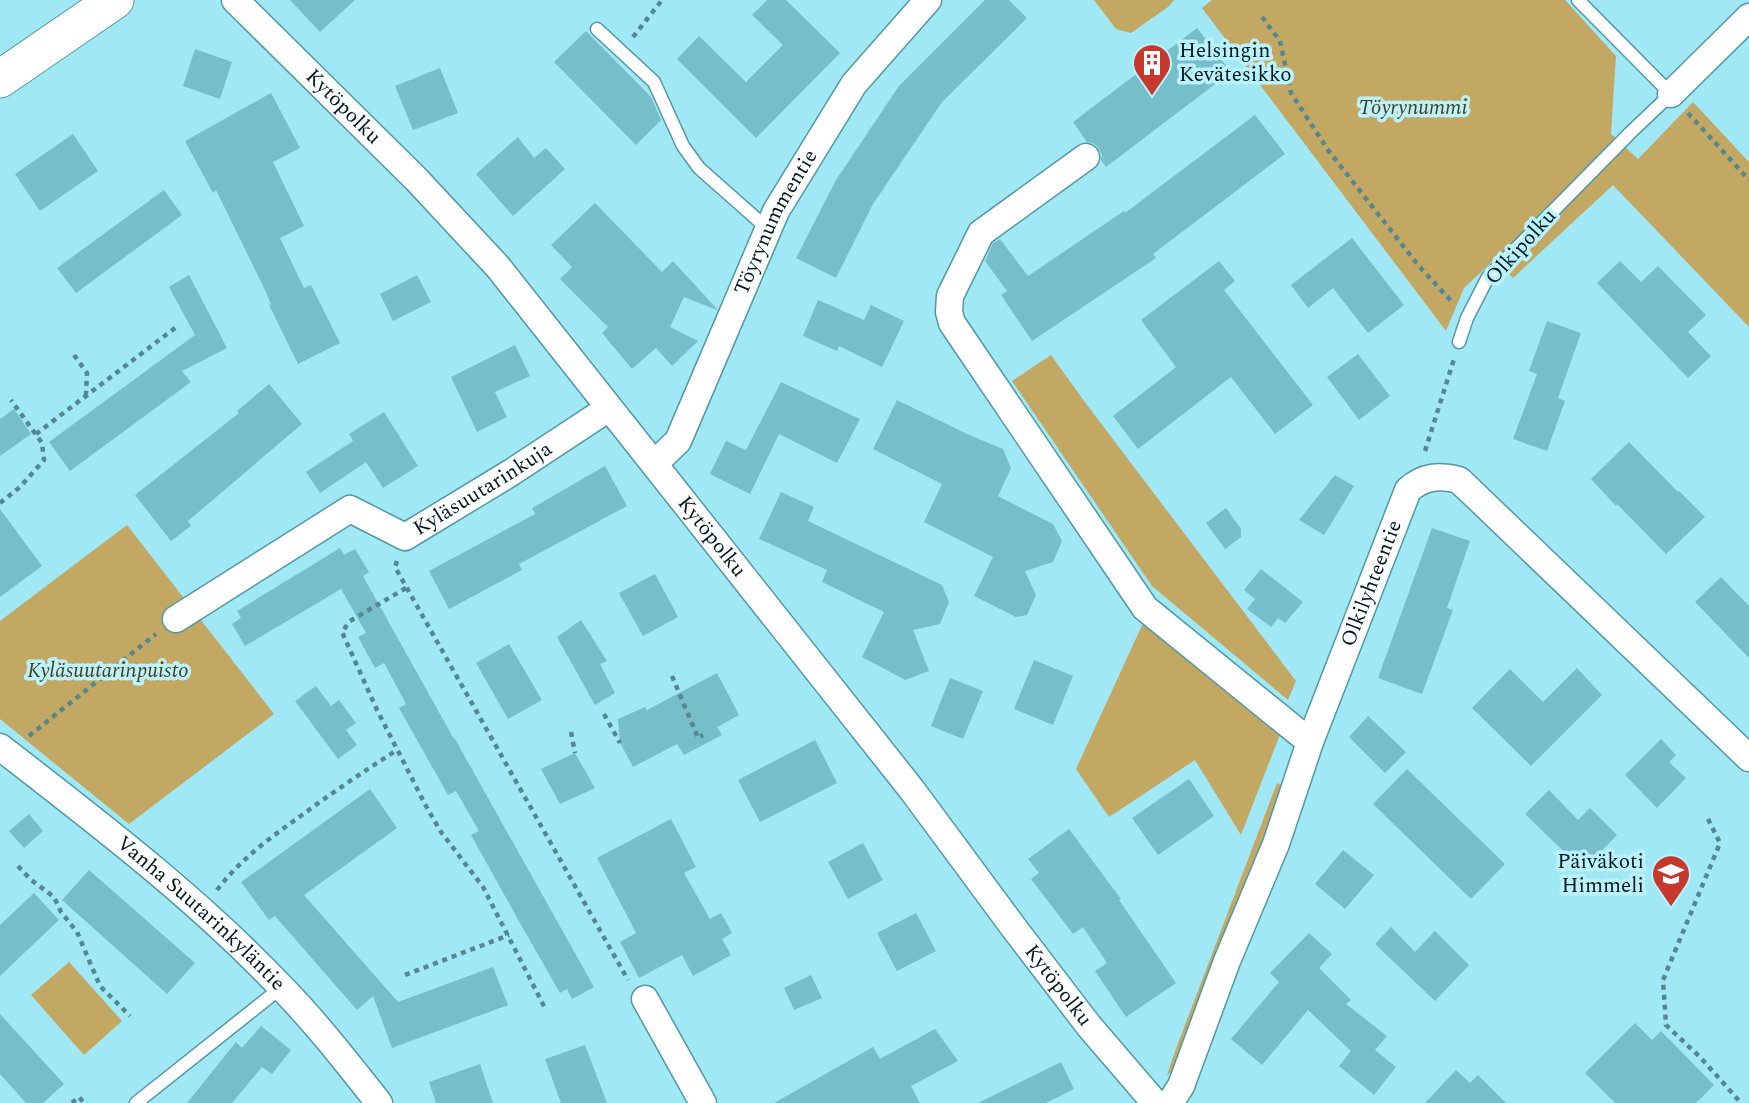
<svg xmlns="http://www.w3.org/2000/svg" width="1749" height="1103" font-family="Spectral,serif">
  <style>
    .green { fill: #c2a863 }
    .building { fill: #76beca }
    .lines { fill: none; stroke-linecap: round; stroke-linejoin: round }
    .lane-casing { stroke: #5198a4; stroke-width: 15 }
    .street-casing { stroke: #5198a4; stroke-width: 29 }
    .secondary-casing { stroke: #5198a4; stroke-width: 39 }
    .path { stroke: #558790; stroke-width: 4.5; stroke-dasharray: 5 5; stroke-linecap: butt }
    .lane { stroke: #fff; stroke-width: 12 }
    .street { stroke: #fff; stroke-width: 26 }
    .secondary { stroke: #fff; stroke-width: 37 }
    .labels { text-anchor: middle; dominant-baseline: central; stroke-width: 7; stroke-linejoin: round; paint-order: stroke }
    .poi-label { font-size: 21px; fill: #00181d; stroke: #baf3fd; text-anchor: start }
    .street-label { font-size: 21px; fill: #00181d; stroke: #baf3fd }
    .park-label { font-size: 21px; font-style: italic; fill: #4c3e17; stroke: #baf3fd }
  </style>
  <rect width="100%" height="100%" fill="#a0e8f5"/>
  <path class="green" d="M1094 0H1174L1168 7 1131 33 1116 29Z
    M1212 0H1565L1616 56 1611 134 1638 159 1693 102 1749 162V327L1613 185 1513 278 1495 259 1464 288 1446 331 1202 8Z
    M1051 355 1087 405 1296 681 1288 700 1152 586 1012 381Z
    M127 525 274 714 129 824 0 719V621Z
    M1144 621 1281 732 1241 835 1195 760 1109 817 1076 769Z
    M1277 783 1286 787 1178 1068 1167 1075 1174 1054Z
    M69 962 122 1021 84 1055 31 995Z"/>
  <path class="building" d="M290 0H355L320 32Z
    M767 0H786L840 53 756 138 677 59 699 36 746 82 783 45 752 15Z
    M985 0H1009L1027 18 942 102 873 204 836 278 796 258 836 180 899 86Z
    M1197 28 1231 72 1106 167 1101 160 1102 155 1098 147 1093 143 1087 142 1073 122Z
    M586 31 651 97 661 120 636 145 554 62Z
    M195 49 232 62 220 99 183 86Z
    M440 68 458 113 413 130 395 86Z
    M271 93 300 148 273 162 304 226 280 238 304 288 311 285 340 343 298 364 269 305 271 304 265 290 216 190 213 193 185 141Z
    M1255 115 1285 154 1153 254 1156 258 1032 341 1001 295 1007 291 985 261 993 243 1000 239 1028 276 1124 211 1125 213Z
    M73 134 98 171 40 211 15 174Z
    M518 137 534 158 546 148 565 169 513 216 476 174Z
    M164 190 182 215 76 293 57 268Z
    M595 203 662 272 673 261 717 309V310L684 297 670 327 698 341 672 366 656 348 632 369 602 333 608 327 560 279 572 267 551 245Z
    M1352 238 1404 305 1368 333 1333 288 1308 308 1291 285Z
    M1219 261 1235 281 1224 290 1313 405 1275 434 1231 377 1138 449 1113 416 1176 367 1141 320Z
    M1620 261 1641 282 1658 266 1706 315 1688 332 1711 356 1688 378 1597 283Z
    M189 275 227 348 182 371 191 382 70 471 49 442 195 335 169 287Z
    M417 275 431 302 393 321 380 294Z
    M818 300 864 320 871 305 904 321 882 367 839 346 837 351 803 336Z
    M1547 321 1581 333 1558 398 1565 401 1547 451 1513 439 1537 374 1529 371Z
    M515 345 530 376 495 392 507 417 477 432 451 377Z
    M1358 354 1390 396 1359 420 1327 377Z
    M781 382 860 419 837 463 779 434 750 494 710 474 726 441 746 450Z
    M269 384 302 424 188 521 191 526 171 541 135 495 239 413 237 411Z
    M897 400 967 434 1003 449 1011 468 998 496 1053 524 1062 541 1053 562 1025 571 1036 595 1027 615 1016 617 974 596 993 557 924 522 942 484 873 449Z
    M14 409 31 434 0 456V419Z
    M384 412 418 466 383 488 366 462 320 493 306 472 353 441 349 434Z
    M1629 442 1678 492 1679 491 1705 517 1666 554 1617 504 1616 506 1591 479Z
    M605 466 627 506 519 564 522 570 449 609 429 571 535 514 532 508Z
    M1335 475 1354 486 1324 535 1299 520Z
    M781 492 814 507 808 521 942 585 949 602 940 624 913 630 929 671 905 680 862 657 884 612 822 582 827 570 759 539Z
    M1226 508 1241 529V537L1225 549 1206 523Z
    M0 509 42 566 0 597Z
    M1432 528 1470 541 1447 608 1453 610 1422 694 1378 678Z
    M340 548 344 555 355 549 369 572 363 576 454 739H455L594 987 572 999 567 989 560 993 520 923 471 835 479 831 456 791 448 795 399 708 406 704 384 663 375 668 358 637 366 633 341 589 245 646 232 624 241 618 237 611Z
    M1261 569 1303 602 1285 623 1278 618 1271 627 1247 609 1255 599 1244 590Z
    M655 574 678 617 643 636 619 593Z
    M1721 577 1749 606V658L1695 602Z
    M581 620 607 661 600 664 615 693 595 705 557 637Z
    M509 644 542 700 508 719 476 663Z
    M1034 660 1073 676 1053 725 1014 709Z
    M1577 668 1602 695 1531 766 1472 708 1510 669 1543 702Z
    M717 673 739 715 717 727 722 735 684 755 677 744 633 767 620 743 618 719 645 707 647 710Z
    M950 678 983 691 963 739 931 726Z
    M316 686 331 706 339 700 356 723 346 730 357 745 338 759 295 701Z
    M1368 716 1406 752 1385 773 1349 737Z
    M1661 739 1676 755 1669 762 1686 778 1657 808 1625 775Z
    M815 740 837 783 760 822 738 780Z
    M575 753 595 788 560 804 541 769Z
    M1407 769 1505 864 1471 899 1373 804Z
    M1189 779 1214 816 1158 855 1132 818Z
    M370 789 397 828 304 895 398 1002 493 967 508 1005 392 1048 373 996 357 1010 275 916 269 920 241 882Z
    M1549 790 1578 820 1590 808 1617 835 1583 870 1525 814Z
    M29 814 43 831 24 848 9 831Z
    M671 819 696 867 684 873 710 919 721 913 732 933 722 939 731 955 693 976 682 955 639 978 620 942 636 933 597 858Z
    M1069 829 1121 899 1119 900 1176 983 1126 1017 1095 971 1107 963 1083 927 1073 934 1031 879 1039 873 1028 859Z
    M863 843 883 880 848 899 828 862Z
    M1343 850 1374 875 1345 909 1315 884Z
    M89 870 195 963 167 994 62 900Z
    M34 893 59 920 0 976V925Z
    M916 913 936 951 897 971 877 933Z
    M1391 927 1415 952 1435 931 1469 965 1435 1001 1375 944Z
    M1309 933 1332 954 1319 968 1351 1000 1346 1004 1387 1036 1375 1050 1396 1067 1374 1095 1339 1066 1351 1051 1308 1010 1262 1065 1231 1039 1279 982 1270 973Z
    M811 975 822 998 794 1010 784 988Z
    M0 1014 64 1084 43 1103H26L0 1074Z
    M1635 1023 1652 1040 1661 1031 1714 1085 1696 1103H1615L1585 1073Z
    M261 1026 291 1050 272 1074 262 1067 232 1103H187L236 1042 242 1048Z
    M935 1029 958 1061 911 1086 920 1103H774L873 1047 880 1059Z
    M585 1045 607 1103H561L545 1059Z
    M1061 1062 1074 1089 1046 1103H978Z
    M480 1064 493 1103H436L429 1082Z
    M1456 1070 1470 1083 1478 1075 1506 1103H1425Z"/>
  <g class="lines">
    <defs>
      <path id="lane" d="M597 29 654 82 683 146 699 168 768 229
        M1459 342 1467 318 1488 277 1631 132 1671 94 1578 0
        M136 1103 282 987"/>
      <g id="street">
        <path id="s1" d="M235 0 417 180 498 267 912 790 1014 928 1089 1026 1155 1103"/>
        <path d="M1671 94 1749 17"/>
        <path d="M1086 157 981 233 950 296 949 312 952 323 1145 608 1310 742"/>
        <path id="s2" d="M654 464 678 441 776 211 854 84 928 0"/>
        <path id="s3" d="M176 619 350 509 405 537 512 472 609 408"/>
        <path id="s4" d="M0 747C98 823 198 899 283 989 318 1025 348 1064 379 1103"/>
        <path d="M645 999 703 1103"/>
        <path id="s5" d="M1170 1103 1181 1086 1227 961 1276 844 1310 742 1408 490C1424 476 1439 475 1459 480L1749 758"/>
      </g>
      <path id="secondary" d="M0 79 115 0"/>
    </defs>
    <use href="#lane" class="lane-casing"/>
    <use href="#street" class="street-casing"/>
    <use href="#secondary" class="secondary-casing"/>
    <path class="path" d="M1262 17 1280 41 1291 93 1328 150 1418 265 1452 302
      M633 37 662 0
      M1688 113 1749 180
      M74 355 87 373 86 394
      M36 434 179 325
      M1425 451 1454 359
      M0 503 20 487 44 460 42 443 11 400
      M397 561 395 567 628 980
      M406 588 350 621 342 632 377 710 426 806 441 832 483 887 546 1010
      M672 676 698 738 703 735
      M604 714 620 743
      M571 732 575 753
      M29 736 156 634
      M1708 819 1720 843 1663 980 1666 1025 1701 1058 1741 1103
      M18 866 30 879 54 897 61 912 77 932 100 986 130 1016
      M217 890C239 861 268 839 298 818 330 794 363 772 397 750
      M405 975 509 935
      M72 1103 79 1097 84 1103"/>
    <use href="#lane" class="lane"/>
    <use href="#street" class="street"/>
    <use href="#secondary" class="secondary"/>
  </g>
  <defs>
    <symbol id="building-pin" viewBox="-11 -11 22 30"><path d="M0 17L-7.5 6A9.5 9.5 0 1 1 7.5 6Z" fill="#c5382b" stroke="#baf3fd"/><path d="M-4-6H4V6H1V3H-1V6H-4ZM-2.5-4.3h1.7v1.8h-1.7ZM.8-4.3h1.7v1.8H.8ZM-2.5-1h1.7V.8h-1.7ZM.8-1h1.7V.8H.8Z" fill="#fff"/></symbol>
    <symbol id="school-pin" viewBox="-11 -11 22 30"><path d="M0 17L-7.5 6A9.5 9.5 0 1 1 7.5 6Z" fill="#c5382b" stroke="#baf3fd"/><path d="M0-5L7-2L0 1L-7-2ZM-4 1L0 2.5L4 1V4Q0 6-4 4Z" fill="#fff"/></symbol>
  </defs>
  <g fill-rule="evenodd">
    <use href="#building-pin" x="1130" y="41" width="44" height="60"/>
    <use href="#school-pin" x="1649" y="852" width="44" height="60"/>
  </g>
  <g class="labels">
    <g class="poi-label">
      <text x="1179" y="51">Helsingin<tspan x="1179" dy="24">Kevätesikko</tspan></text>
      <text x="1644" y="862" text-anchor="end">Päiväkoti<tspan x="1644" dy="24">Himmeli</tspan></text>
    </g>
    <g class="street-label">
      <text stroke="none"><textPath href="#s1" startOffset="152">Kytöpolku</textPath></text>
      <text stroke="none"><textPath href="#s2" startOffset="273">Töyrynummentie</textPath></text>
      <text transform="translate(1521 247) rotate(-48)">Olkipolku</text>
      <text stroke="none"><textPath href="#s3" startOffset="359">Kyläsuutarinkuja</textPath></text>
      <text stroke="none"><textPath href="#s1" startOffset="719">Kytöpolku</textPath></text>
      <text stroke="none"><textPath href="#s5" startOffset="558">Olkilyhteentie</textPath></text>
      <text stroke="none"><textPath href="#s4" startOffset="261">Vanha Suutarinkyläntie</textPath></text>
      <text stroke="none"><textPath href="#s1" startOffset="1286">Kytöpolku</textPath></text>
    </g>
    <g class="park-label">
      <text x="1413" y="108">Töyrynummi</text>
      <text x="108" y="671">Kyläsuutarinpuisto</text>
    </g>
  </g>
</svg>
